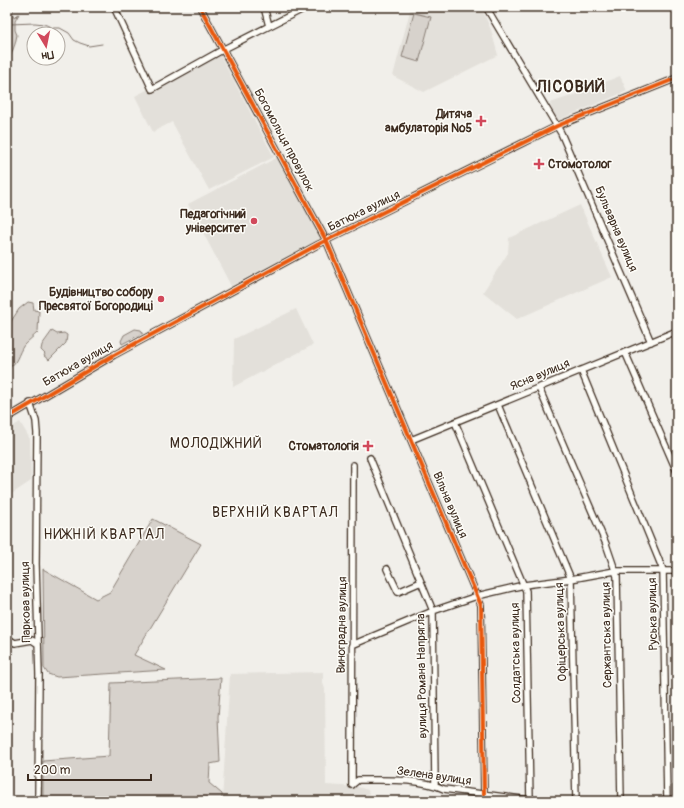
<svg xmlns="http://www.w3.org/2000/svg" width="684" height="808" font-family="Pangolin,sans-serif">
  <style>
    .built { fill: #e3e0da }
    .green { fill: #d7d2cc; stroke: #897e75 }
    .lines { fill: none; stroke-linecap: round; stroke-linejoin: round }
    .stream { stroke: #80746b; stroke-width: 1 }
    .minor-casing { stroke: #3b2a1e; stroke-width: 8 }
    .minor { stroke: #fdfcf7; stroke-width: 5.5 }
    .cycleway-casing { stroke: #fdfcf7; stroke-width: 6 }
    .cycleway { stroke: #e8590c; stroke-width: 4 }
    .poi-dot { fill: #d1495b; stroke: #fdfcf7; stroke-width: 1.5 }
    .labels { text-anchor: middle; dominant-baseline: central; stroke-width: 3; stroke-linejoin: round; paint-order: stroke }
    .poi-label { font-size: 12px; font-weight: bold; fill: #3b2a1e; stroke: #fdfcf7; text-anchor: end }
    .street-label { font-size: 12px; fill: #3b2a1e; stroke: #fdfcf7 }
    .quarter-label { font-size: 14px; letter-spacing: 1px; fill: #3b2a1e; stroke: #fdfcf7 }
    .district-label { font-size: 16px; font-weight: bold; letter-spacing: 1px; fill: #3b2a1e; stroke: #fdfcf7 }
  </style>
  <rect width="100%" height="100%" fill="#f1efea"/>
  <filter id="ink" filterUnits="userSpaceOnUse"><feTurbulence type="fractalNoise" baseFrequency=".025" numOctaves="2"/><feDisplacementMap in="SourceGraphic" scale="8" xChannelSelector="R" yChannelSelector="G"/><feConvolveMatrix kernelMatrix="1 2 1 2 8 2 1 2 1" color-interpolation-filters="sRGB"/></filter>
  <g filter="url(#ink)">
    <path class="built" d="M411 7H442L448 13 466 7H481L491 30 498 55 424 92 393 76Z
      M219 53 274 157 209 190 172 122 153 132 135 96Z
      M620 76 627 91 556 121 550 103 586 91 583 82 593 80 595 86Z
      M278 157 321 238 231 286 188 204Z
      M580 205 612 277 517 319 483 292 508 253 509 238Z
      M296 309 313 345 233 387 234 339Z
      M20 422 30 439 31 481 7 497V430Z
      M323 672V683L325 689 326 785 358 787 368 790 370 801H222L230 674Z"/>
    <path class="green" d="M13 9 12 12 14 17 19 14 15 21V30L17 35 15 44 11 55 7 59V12Z
      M414 13 431 17 419 62 402 57Z
      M28 302 33 303 34 310 39 311 38 332C34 336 28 341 24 345 18 353 17 366 7 368L8 326 19 309Z
      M135 329 141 330 143 333 122 344 121 341 124 335Z
      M52 331 57 334 64 333 67 335 66 343 49 360 44 356 45 354 41 350 42 345Z
      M153 519 201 544 134 655 166 670 57 677 48 674 44 668 43 569 96 599 110 592Z
      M221 678 218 717 220 762 210 764 209 783 222 794V801H43V761L109 756 111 683Z"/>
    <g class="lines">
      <path class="stream" d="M7 21 10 24 35 23 44 24 53 28H60L69 33 74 40 80 43 89 46 102 44"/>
      <defs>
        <path id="minor" d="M114 7 152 89 224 49 307 7
          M200 7 326 240 481 605 484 794
          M264 7 269 26
          M486 7 561 133 651 342
          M625 352 677 472
          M581 370 663 570 667 801
          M539 388 606 544 617 576 621 801
          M30 403 36 421 37 433 36 564 39 675 38 801
          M498 405 571 579 576 801
          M7 418 114 355 319 244 557 126 677 78
          M455 422 526 591 530 801
          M411 440 677 331
          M370 458 433 611 435 785
          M387 569 398 592 421 582
          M7 638 15 643 32 640 38 644
          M352 645 433 611 477 596 524 585 571 579 615 571H677
          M352 785 353 465
          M352 785 358 780C385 780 419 778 444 789L537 801"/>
      </defs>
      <use href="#minor" class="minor-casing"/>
      <use href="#minor" class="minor"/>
      <defs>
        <path id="cycleway" d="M200 7 326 240 481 605 484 794
          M7 418 114 355 319 244 557 126 677 78"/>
      </defs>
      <use href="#cycleway" class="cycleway-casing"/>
      <use href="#cycleway" class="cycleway"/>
    </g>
  </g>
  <g class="poi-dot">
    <path d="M479 115h4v4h4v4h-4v4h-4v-4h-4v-4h4z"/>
    <path d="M537 158h4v4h4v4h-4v4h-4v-4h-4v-4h4z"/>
    <circle cx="254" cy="221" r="4"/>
    <circle cx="161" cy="299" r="4"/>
    <path d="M366 440h4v4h4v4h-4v4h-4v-4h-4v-4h4z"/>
  </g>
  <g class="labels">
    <g class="poi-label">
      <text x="472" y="114">Дитяча<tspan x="472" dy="14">амбулаторія №5</tspan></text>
      <text x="548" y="164" text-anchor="start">Стомотолог</text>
      <text x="246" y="214">Педагогічний<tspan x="246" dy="14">університет</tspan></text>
      <text x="153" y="292">Будівництво собору<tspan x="153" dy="14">Пресвятої Богородиці</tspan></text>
      <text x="359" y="446">Стоматологія</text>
    </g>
    <g class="street-label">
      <text transform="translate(284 140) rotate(62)">Богомольця провулок</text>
      <text transform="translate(364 211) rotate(-26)">Батюка вулиця</text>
      <text transform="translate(616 229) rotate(67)">Бульварна вулиця</text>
      <text transform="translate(78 364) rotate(-30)">Батюка вулиця</text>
      <text transform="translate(540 375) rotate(-23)">Ясна вулиця</text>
      <text transform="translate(450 505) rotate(67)">Вільна вулиця</text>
      <text transform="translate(26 602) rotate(-91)">Паркова вулиця</text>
      <text transform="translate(653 614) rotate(-91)">Руська вулиця</text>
      <text transform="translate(342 625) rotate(-89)">Виноградна вулиця</text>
      <text transform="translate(561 632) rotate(-92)">Офіцерська вулиця</text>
      <text transform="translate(607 635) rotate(-91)">Сержантська вулиця</text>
      <text transform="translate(516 653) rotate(-91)">Солдатська вулиця</text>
      <text transform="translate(422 676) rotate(-91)">вулиця Романа Напрягла</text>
      <text transform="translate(434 776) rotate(8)">Зелена вулиця</text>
    </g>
    <g class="quarter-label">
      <text x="216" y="443">МОЛОДІЖНИЙ</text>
      <text x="275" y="512">ВЕРХНІЙ КВАРТАЛ</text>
      <text x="104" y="534">НИЖНІЙ КВАРТАЛ</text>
    </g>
    <g class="district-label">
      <text x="571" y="87">ЛІСОВИЙ</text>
    </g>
  </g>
  <rect width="684" height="808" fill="none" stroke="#fdfcf7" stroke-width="24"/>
  <rect x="12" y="12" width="660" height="784" fill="none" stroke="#3b2a1e" stroke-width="1.5" filter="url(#ink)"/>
  <g transform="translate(46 46) rotate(170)"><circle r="19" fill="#fdfcf7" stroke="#afa8a0"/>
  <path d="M0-3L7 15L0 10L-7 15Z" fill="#d1495b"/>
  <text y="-6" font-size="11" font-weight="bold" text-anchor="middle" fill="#3b2a1e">Пн</text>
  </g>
  <path d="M28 774v6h123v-6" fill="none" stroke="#3b2a1e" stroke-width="2"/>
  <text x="34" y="774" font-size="12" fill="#3b2a1e" stroke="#fdfcf7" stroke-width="3" paint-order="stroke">200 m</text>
</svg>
